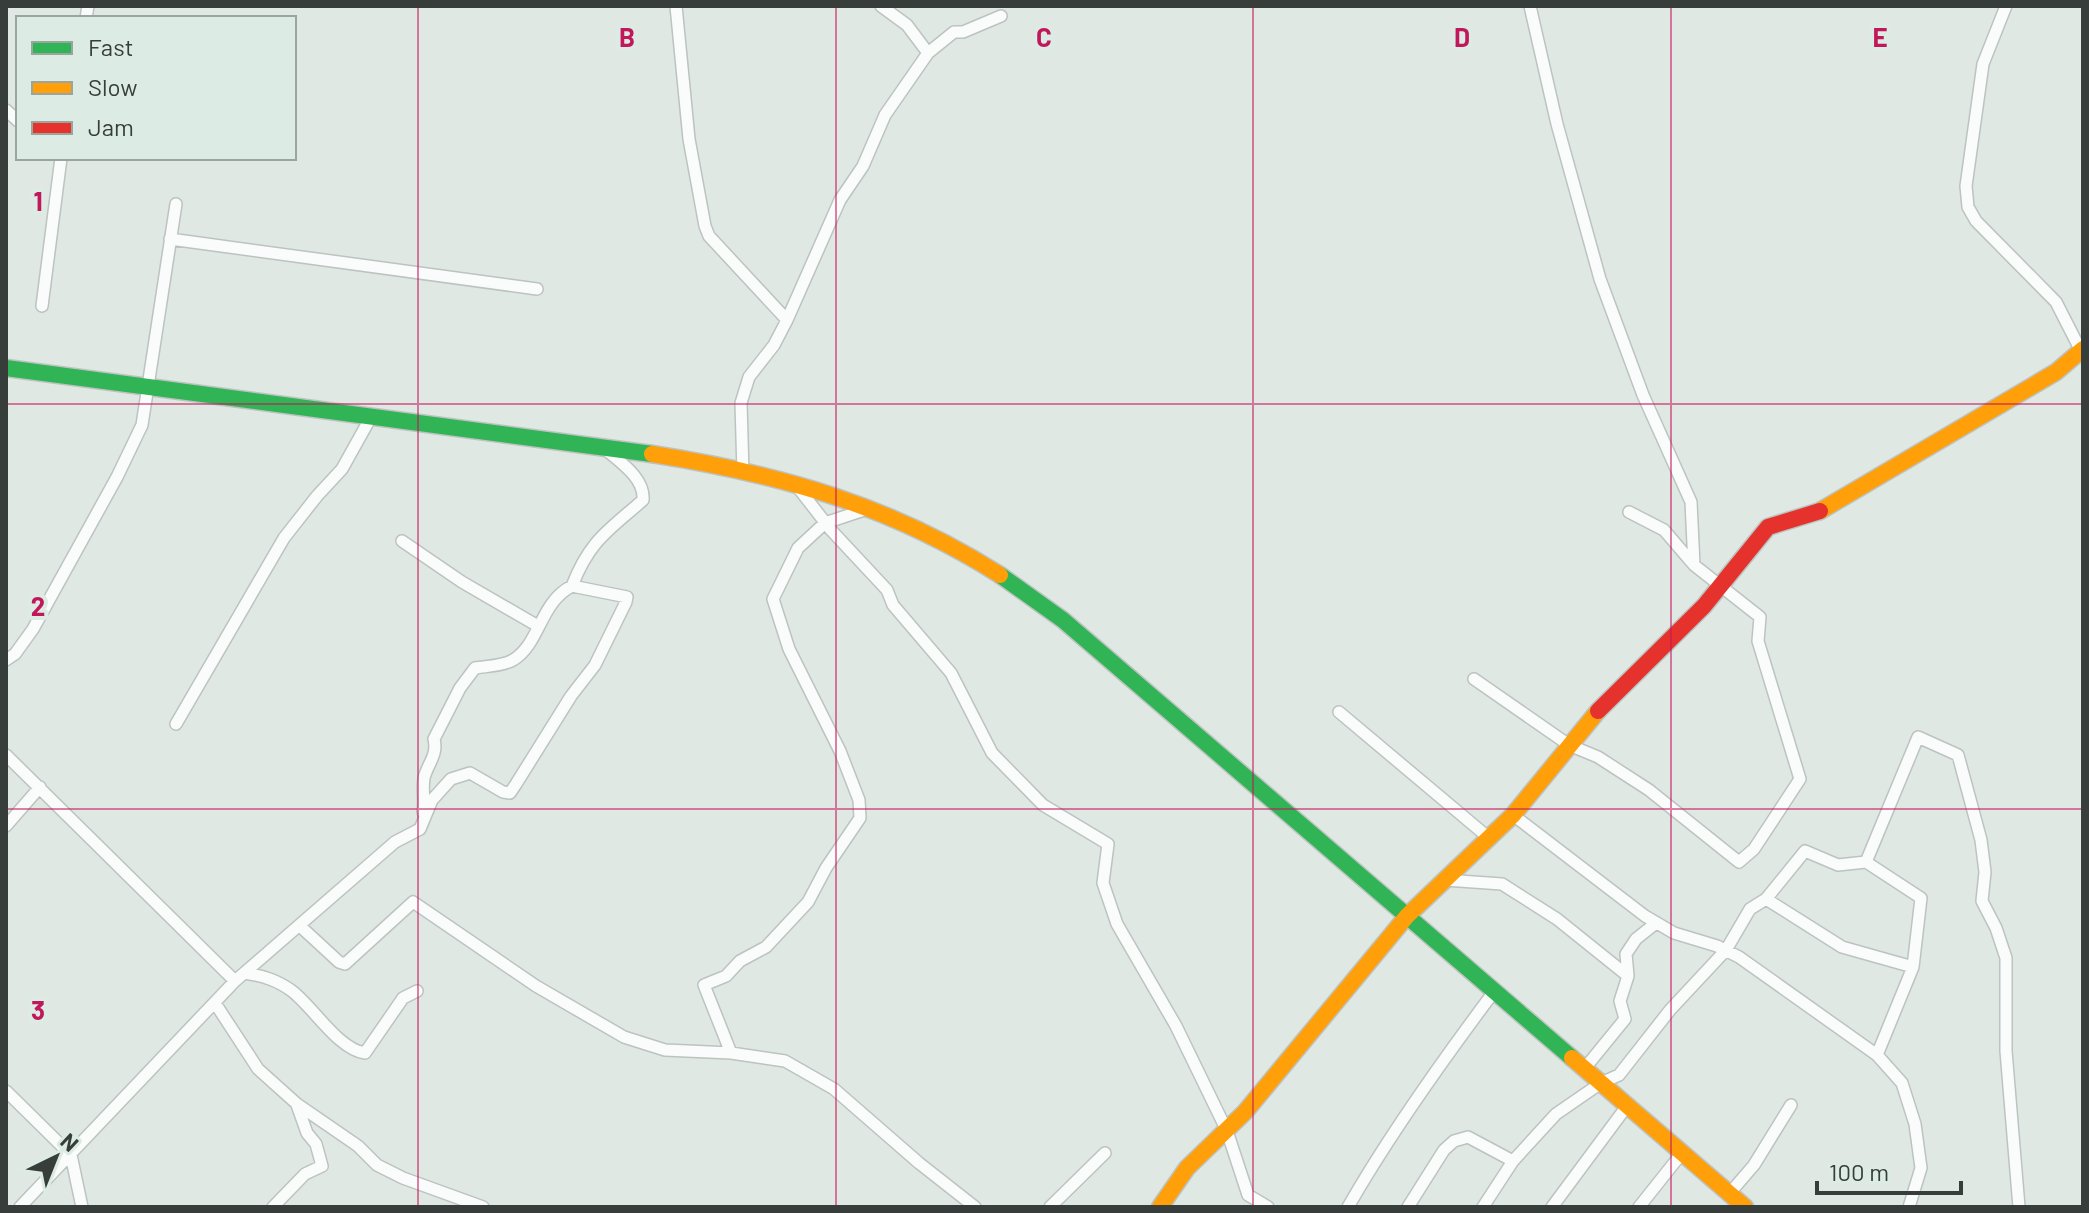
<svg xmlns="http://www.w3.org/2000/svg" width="2089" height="1213" font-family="Barlow,sans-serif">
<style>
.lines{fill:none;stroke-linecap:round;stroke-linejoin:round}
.street-casing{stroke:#bcc3c0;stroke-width:14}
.fast-casing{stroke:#bcc3c0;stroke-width:19}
.slow-casing{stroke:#bcc3c0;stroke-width:19}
.jam-casing{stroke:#bcc3c0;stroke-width:19}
.street{stroke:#fafcfb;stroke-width:11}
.fast{stroke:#30b455;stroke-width:16}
.slow{stroke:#ff9f0a;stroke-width:16}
.jam{stroke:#e5322d;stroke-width:16}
.grid{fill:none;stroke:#c2185b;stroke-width:2;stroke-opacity:0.55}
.grid-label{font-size:26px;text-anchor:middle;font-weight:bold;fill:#c2185b;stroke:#dcebe4;stroke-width:8;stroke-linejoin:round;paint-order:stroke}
</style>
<rect width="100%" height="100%" fill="#e0e8e4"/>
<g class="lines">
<defs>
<path id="street" d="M 676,6 L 689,139 L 705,226 L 709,236 L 787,320
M 881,6 L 907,25 L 928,53
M 2006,6 L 1983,64 L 1966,186 L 1968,207 L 1976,221 L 2056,302 L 2081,351
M 86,18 L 88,6
M 6,110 L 18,121
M 170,239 L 537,289
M 42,306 L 61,158
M 743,473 L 741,403 L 749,377 L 774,345 L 787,320 L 840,200 L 863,166 L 885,115 L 928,53 L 954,32 L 963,32 L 1001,16
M 796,485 L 831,530 L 887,590 L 893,605 L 951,673 L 992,753 L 1043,805 L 1108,844 L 1103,883 L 1117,924 L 1176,1026 L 1227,1131 L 1248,1195 L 1268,1207
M 1629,512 L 1664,530 L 1694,565
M 402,541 L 462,582 L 538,626
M 6,660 L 15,654 L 33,629 L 117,477 L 142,425 L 176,204
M 1474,679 L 1569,745 L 1598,757 L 1649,790 L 1739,862 L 1754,849 L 1800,779 L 1758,641 L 1760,617 L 1694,565 L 1691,502 L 1643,395 L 1600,279 L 1557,124 L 1530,6
M 1339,712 L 1489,838
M 176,724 L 284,538 L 317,496 L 342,469 L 371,417
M 6,755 L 235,981 L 20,1207
M 423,812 C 425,801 422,789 424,778 C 428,763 438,755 434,739 L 460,688 L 475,668 C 487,666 503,666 513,660 C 540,644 540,602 572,586
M 1513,815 L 1645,916 L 1674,933 L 1717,946 L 1739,957 L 1877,1055
M 6,826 L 40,787
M 1866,862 L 1918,737 L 1958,755 L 1981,840 L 1985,872 L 1982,901 L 1996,928 L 2006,958 L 2006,1051 L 2019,1207
M 1445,880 L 1502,884 L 1557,919 L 1628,976
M 1766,899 L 1805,851 L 1838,865 L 1866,862 L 1921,898 L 1913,967 L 1877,1055 L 1902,1083 L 1915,1124 L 1921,1168 L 1909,1207
M 301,927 L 339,962 L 345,964 L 413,902 L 536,986 L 624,1037 L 665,1050 L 731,1053 L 785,1061 L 834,1089 L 919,1163 L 975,1207
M 245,973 C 263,976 277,980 292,991 C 313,1007 339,1050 365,1053 L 403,998 L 417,991
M 235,981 L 395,842 L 420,829 L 432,800 L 451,779 L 470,773 L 503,792 L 510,793 L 516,784 L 571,696 L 595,665 L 626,602 L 627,597 L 572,586 C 590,540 608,531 643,500 C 645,478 620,462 605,449
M 215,1003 L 258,1069 L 297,1104 L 358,1146 L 377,1165 L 403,1178 L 483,1207
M 731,1053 L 704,985 L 726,976 L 740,961 L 766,947 L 808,902 L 826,868 L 860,818 L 859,800 L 840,751 L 789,649 L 773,599 L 798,548 L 825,523 L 870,508
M 1585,1068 L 1625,1019 L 1620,1001 L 1628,976 L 1626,954 L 1636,939 L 1656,923
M 6,1091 L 71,1155 L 82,1207
M 1729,1194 L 1754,1165 L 1791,1105
M 273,1207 L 305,1174 L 322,1166 L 316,1144 L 307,1133 L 297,1105
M 1050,1207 L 1105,1153
M 1348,1207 C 1391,1132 1442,1061 1493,993
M 1408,1207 L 1444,1150 L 1454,1141 L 1468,1137 L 1513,1161
M 1483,1207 L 1513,1161 L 1556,1114 L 1601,1083 L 1619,1075 L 1670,1010 L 1726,950 L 1750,909 L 1766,899 L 1842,947 L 1913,967
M 1552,1207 L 1627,1106
M 1639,1207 L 1682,1153"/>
<path id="fast" d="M 6,368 L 652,454
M 1000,575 L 1063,620 L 1572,1058"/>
<path id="slow" d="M 652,454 C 779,474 890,505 1000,575
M 1820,511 L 2056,372 L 2083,349
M 1572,1058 L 1745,1207
M 1160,1207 L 1187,1168 L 1245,1112 L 1407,916 L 1513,815 L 1598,711"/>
<path id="jam" d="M 1598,711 L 1704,606 L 1768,527 L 1820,511"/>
</defs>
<use href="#street" class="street-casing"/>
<use href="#fast" class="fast-casing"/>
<use href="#slow" class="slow-casing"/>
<use href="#jam" class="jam-casing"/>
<use href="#street" class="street"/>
<use href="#fast" class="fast"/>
<use href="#slow" class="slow"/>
<use href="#jam" class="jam"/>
</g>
<path class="grid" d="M 418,6 L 418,1207M 836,6 L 836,1207M 1253,6 L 1253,1207M 1671,6 L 1671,1207M 6,404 L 2083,404M 6,809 L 2083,809"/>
<g class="grid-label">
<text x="627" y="47">B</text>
<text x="1044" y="47">C</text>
<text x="1462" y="47">D</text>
<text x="1880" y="47">E</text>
<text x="38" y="211">1</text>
<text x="38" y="616">2</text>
<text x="38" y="1020">3</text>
</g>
<rect width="2089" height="1213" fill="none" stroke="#373d3a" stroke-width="16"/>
<rect x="16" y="16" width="280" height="144" fill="#dcebe4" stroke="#9aa5a0" stroke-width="2"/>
<rect x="32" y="42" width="40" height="12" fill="#30b455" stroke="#9aa5a0" stroke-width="2"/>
<text x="88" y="56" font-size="24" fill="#373d3a">Fast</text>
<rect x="32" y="82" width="40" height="12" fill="#ff9f0a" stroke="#9aa5a0" stroke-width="2"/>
<text x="88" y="96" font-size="24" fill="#373d3a">Slow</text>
<rect x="32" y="122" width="40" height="12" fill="#e5322d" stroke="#9aa5a0" stroke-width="2"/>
<text x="88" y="136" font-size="24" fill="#373d3a">Jam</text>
<g transform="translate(56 1157) rotate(43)" stroke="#dcebe4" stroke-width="6" paint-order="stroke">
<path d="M0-6L14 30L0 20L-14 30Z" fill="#373d3a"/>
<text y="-12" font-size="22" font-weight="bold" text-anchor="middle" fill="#373d3a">N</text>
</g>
<path d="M1817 1181v12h144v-12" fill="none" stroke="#373d3a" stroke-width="4"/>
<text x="1829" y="1181" font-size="24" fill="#373d3a" stroke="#dcebe4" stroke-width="6" paint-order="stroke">100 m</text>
</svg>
